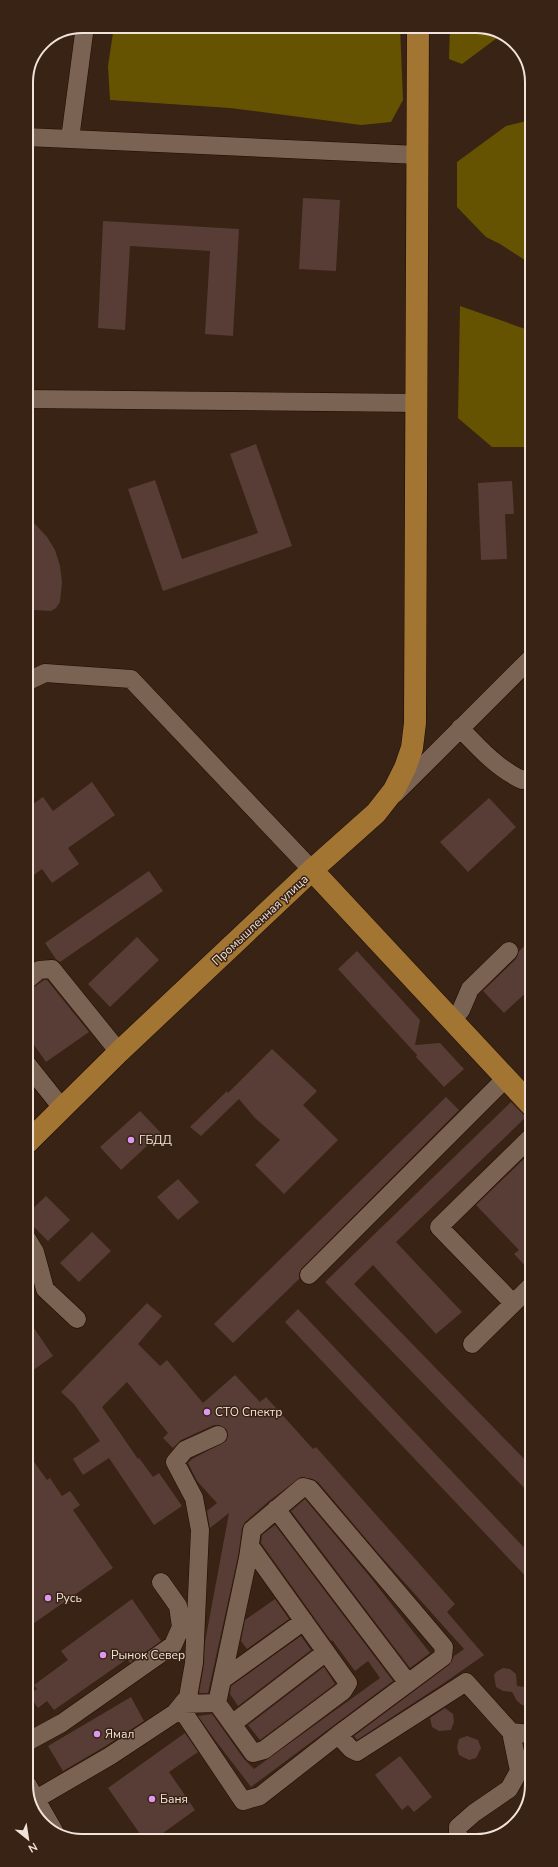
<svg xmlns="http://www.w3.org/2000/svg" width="558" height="1867" font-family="'Nunito Sans',sans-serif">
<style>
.forest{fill:#665301}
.building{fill:#583d36}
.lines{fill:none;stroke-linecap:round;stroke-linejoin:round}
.minor-casing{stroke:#1e0c01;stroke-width:19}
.major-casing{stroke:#1e0c01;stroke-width:23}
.minor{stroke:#7b6353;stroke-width:18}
.major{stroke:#a27533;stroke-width:22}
.poi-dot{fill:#de98f2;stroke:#382315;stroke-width:1.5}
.labels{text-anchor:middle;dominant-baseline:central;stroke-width:3;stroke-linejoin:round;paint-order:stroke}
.street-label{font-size:12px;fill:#f2e3da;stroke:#382315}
.poi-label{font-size:12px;fill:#f2e3da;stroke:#382315;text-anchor:start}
.rim{fill:none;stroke:#f2e3da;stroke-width:2}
</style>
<rect width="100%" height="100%" fill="#382315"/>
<path class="forest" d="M 114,26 L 400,26 L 403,100 L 391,122 L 361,125 L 230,108 L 110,100 L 108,66 Z
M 450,26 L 483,26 L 501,35 L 462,64 L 449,59 Z
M 531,120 L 531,264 L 500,244 L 486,237 L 457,207 L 457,162 L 506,126 Z
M 460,306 L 531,331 L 531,447 L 492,447 L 458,418 Z"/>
<path class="building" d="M 303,198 L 340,200 L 336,271 L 299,269 Z
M 103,221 L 239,229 L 233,336 L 205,334 L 210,251 L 130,246 L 125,330 L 98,328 Z
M 256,444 L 292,546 L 163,591 L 128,489 L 155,480 L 182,559 L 258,533 L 230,454 Z
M 512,481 L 514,514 L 505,514 L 507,559 L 481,560 L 478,483 Z
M 26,517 L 36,525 L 47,537 L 55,550 L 60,566 L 62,582 L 60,602 L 56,608 L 51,611 L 33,610 L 26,605 Z
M 92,782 L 115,815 L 68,848 L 79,864 L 52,883 L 42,869 L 27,880 L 26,809 L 43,797 L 53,811 Z
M 489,798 L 516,827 L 468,872 L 440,842 Z
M 149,871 L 163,891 L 60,962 L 56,959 L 45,943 Z
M 137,937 L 159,960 L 110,1007 L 88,984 Z
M 531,940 L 531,988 L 504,1013 L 483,991 L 516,959 L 519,951 Z
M 357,951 L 420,1020 L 415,1045 L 440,1043 L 464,1069 L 444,1087 L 416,1057 L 417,1055 L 338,969 Z
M 44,980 L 47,980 L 89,1032 L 46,1062 L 27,1035 L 27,992 Z
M 272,1049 L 317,1091 L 303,1105 L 338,1140 L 284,1194 L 255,1165 L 280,1140 L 255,1118 L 239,1099 L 201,1136 L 190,1127 L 227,1091 L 228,1093 Z
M 446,1097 L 459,1110 L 302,1268 L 299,1273 L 299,1279 L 233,1343 L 214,1324 Z
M 511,1102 L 526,1117 L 396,1242 L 462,1312 L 436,1334 L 373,1265 L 354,1284 L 532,1467 L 532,1496 L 325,1282 Z
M 140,1111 L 161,1133 L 121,1170 L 100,1147 Z
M 532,1151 L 532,1273 L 514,1254 L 519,1250 L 476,1205 Z
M 178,1179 L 199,1202 L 178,1220 L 157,1197 Z
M 46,1196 L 70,1220 L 48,1241 L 27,1220 L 27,1214 Z
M 92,1232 L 111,1251 L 79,1282 L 60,1263 Z
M 147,1303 L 162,1316 L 138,1344 L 160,1366 L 167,1360 L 203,1403 L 235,1375 L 260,1402 L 266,1397 L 313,1449 L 316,1447 L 455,1604 L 447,1612 L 484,1655 L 444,1683 L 357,1740 L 354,1736 L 449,1665 L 454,1656 L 464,1649 L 378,1553 L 318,1482 L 313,1479 L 301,1477 L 269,1501 L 245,1522 L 242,1528 L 238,1556 L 208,1693 L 199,1693 L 204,1665 L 205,1642 L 229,1513 L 210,1528 L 207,1511 L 217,1503 L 197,1481 L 188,1463 L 192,1459 L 226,1441 L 228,1436 L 227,1430 L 219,1425 L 214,1425 L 181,1440 L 173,1448 L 163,1438 L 168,1433 L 127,1382 L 102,1407 L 138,1459 L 139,1458 L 153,1477 L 159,1473 L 182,1506 L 154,1525 L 109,1458 L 83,1475 L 73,1459 L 100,1441 L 74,1404 L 61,1392 Z
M 298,1309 L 532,1556 L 532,1583 L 285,1322 Z
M 27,1318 L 53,1356 L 32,1371 L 27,1363 Z
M 27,1452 L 47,1480 L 50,1478 L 62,1496 L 70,1491 L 80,1505 L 73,1510 L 113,1568 L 27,1628 Z
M 305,1499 L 371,1578 L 430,1653 L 410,1668 L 291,1511 Z
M 275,1525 L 393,1681 L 251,1787 L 215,1740 L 198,1716 L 212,1714 L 244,1759 L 254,1769 L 380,1678 L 368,1661 L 355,1671 L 332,1640 L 331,1641 L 261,1543 L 262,1535 Z
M 132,1599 L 161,1641 L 130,1663 L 127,1659 L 54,1710 L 47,1701 L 38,1708 L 29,1695 L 37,1689 L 34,1685 L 68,1660 L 61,1651 Z
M 275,1599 L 289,1619 L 247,1649 L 241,1641 L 245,1620 Z
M 301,1636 L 311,1650 L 238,1706 L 230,1694 L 231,1686 Z
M 324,1667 L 335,1684 L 260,1740 L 248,1725 Z
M 503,1668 L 510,1669 L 516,1674 L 517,1686 L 532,1688 L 532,1703 L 527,1705 L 522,1705 L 517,1701 L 512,1692 L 503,1691 L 496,1687 L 494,1675 L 496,1672 Z
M 131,1697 L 144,1721 L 104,1747 L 63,1771 L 48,1746 Z
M 445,1708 L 453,1714 L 454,1722 L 451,1730 L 439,1731 L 432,1727 L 430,1718 Z
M 185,1733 L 198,1752 L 169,1772 L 195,1810 L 152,1841 L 145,1841 L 108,1788 Z
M 467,1736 L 478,1740 L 481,1748 L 476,1758 L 469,1760 L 459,1755 L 457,1747 L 459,1739 Z
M 400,1756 L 432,1797 L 414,1812 L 408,1805 L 402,1810 L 375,1775 Z"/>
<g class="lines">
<defs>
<path id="minor" d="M 26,137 L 418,155
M 70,139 L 85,26
M 26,399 L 417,403
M 26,682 L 45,673 L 131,679 L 312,870
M 460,728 C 479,748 497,768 522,780 L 531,778
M 395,794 L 531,658
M 27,980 L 39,970 L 52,969 L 119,1052
M 452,1020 L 461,1010 L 470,989 L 509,951
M 27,1064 L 62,1108
M 27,1239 L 35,1252 L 45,1289 L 77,1319
M 309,1275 L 506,1078
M 513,1303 L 439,1227 L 532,1136
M 472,1344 L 532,1285
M 276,1509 L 408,1683
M 222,1680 L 304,1621
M 217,1703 L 253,1753 L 264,1750 L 343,1691 L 348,1683 L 250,1546
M 180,1707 L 243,1801 L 260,1796 L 338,1735 L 443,1657 L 444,1647 L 310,1489 L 303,1487 L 252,1530 L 248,1558 L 217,1703 L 183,1704
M 232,1724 L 326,1652
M 338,1735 L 351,1749 L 357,1752 L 466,1682 L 511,1732 L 530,1734 L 532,1736
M 27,1742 L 62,1723 L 173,1645 L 181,1627 L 178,1606 L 161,1582
M 27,1784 L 54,1831
M 31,1802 L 110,1756 L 175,1713 L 188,1697 L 194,1663 L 200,1530 L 194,1498 L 175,1462 L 185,1450 L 218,1435
M 458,1840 L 458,1827 L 474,1813 L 509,1789 L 519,1771 L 511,1732"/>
<path id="major" d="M 312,870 L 532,1106
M 27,1143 L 119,1052 L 312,870 L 376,813 L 394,790 L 405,768 L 412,748 L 415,723 L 418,26"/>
</defs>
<use href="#minor" class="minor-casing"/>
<use href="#major" class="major-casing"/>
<use href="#minor" class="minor"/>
<use href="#major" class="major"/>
</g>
<g class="poi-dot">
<circle cx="131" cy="1140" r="4"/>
<circle cx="207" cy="1412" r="4"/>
<circle cx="48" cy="1598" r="4"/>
<circle cx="103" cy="1655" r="4"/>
<circle cx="97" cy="1734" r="4"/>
<circle cx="152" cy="1799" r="4"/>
</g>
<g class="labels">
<g class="street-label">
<text transform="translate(260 920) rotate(-43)">Промышленная улица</text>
</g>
<g class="poi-label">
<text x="139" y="1140">ГБДД</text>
<text x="215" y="1412">СТО Спектр</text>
<text x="56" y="1598">Русь</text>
<text x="111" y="1655">Рынок Север</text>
<text x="105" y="1734">Ямал</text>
<text x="160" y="1799">Баня</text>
</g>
</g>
<path d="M0 0H558V1867H0ZM82 33H476A49 49 0 0 1 525 82V1785A49 49 0 0 1 476 1834H82A49 49 0 0 1 33 1785V82A49 49 0 0 1 82 33Z" fill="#382315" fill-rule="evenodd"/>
<path class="rim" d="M82 33H476A49 49 0 0 1 525 82V1785A49 49 0 0 1 476 1834H82A49 49 0 0 1 33 1785V82A49 49 0 0 1 82 33Z"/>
<g transform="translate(28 1839) rotate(150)" stroke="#382315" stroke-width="3" paint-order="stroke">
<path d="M0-3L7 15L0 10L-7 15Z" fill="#f2e3da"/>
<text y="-6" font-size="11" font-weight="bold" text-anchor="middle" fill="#f2e3da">N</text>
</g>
</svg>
